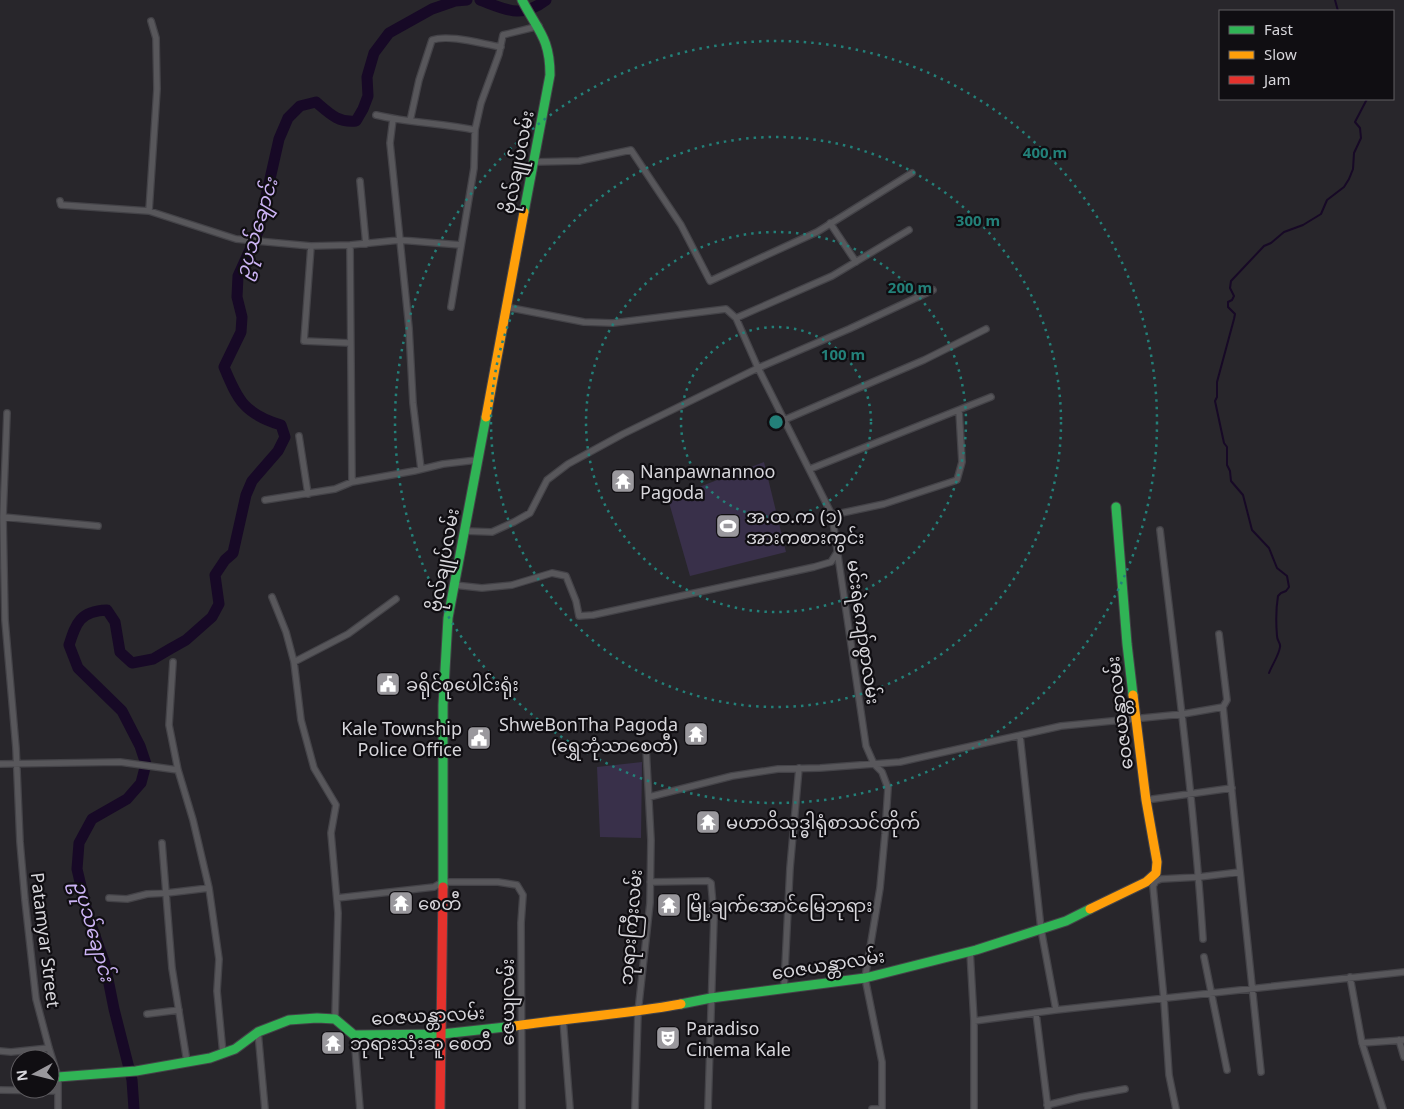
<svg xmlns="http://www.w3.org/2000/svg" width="1404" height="1109" font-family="'Noto Sans','Noto Sans Myanmar',sans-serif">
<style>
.green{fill:#39304a}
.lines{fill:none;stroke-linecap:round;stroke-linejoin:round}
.stream{stroke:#170926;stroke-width:2}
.river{stroke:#170926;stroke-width:11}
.street-casing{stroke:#444348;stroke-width:8}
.fast-casing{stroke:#444348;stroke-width:11}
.slow-casing{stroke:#444348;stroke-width:11}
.jam-casing{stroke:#444348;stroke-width:11}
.street{stroke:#58575b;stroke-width:5.5}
.fast{stroke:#30b455;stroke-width:9}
.slow{stroke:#ff9f0a;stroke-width:9}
.jam{stroke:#e5322d;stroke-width:9}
.ring{fill:none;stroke:#238079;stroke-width:2.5;stroke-dasharray:2.5 5}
.labels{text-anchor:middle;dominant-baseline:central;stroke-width:4.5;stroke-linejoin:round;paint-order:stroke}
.street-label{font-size:18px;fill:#d7d6db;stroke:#100e12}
.poi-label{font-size:18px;fill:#d7d6db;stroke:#100e12;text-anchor:start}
.water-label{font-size:19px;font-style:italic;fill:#cdb4f6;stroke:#100e12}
.centre{fill:#238079;stroke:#100e12;stroke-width:2.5}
.ring-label{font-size:15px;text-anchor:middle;font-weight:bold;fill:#238079;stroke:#100e12;stroke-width:4.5;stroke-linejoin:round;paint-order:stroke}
</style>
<rect width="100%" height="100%" fill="#28262b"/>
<path class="green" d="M 764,462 L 786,552 L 690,576 L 668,499 Z
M 642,762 L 641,838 L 600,837 L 597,767 Z"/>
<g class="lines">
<path class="stream" d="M 1335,0 L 1338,11
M 1269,673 C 1272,665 1279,655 1280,647 C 1281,643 1277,641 1277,636 C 1276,624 1276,608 1278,596 L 1281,593 L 1286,591 L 1289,587 L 1287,576 L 1277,568 L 1269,548 L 1252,530 L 1243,495 L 1231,481 L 1230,471 L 1227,465 L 1227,447 L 1224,443 L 1215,401 L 1217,397 L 1217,382 L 1234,319 L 1235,314 L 1228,307 L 1228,302 L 1232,300 L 1234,296 L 1230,288 L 1231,281 L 1264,246 L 1271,243 L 1284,232 L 1303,225 L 1321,214 L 1327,200 L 1344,187 L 1349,179 L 1353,169 L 1354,153 L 1361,138 L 1360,128 L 1355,122 L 1367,99"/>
<path class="river" d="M 480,0 C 507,10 521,19 546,0
M 134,1109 L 132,1080 L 114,1009 L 105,964 L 88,916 L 77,869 L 79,843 L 92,819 L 127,799 L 141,783 L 146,764 L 140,746 L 122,711 L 78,668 L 69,645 C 76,623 80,611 107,610 L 115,622 L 120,652 L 132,663 L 153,659 L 170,649 L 186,640 L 212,617 L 219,604 L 215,575 L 225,560 L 233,553 L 246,495 L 252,481 L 278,451 L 285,437 L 281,425 C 245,414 238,401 224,367 L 241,332 L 242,317 L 237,297 L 238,276 L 258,232 L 279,139 L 288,118 L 300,106 L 316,102 C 329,113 338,123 356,121 L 363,109 L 368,96 L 367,77 L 374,53 L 389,33 L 432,9 L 455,1 L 467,0"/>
<defs>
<path id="street" d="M 151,21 L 156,38 L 157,89 L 149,211 L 236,239 L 311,246 L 350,245 L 400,240 L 461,245
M 376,115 C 409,123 442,123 475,130
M 393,119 L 390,143 L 409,328 L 413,403 L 421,469
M 410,121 L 419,80 L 432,40 C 449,34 482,44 501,47
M 534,162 L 579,161 L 631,150 L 681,225 L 710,281 L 817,232 L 912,173
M 360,181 L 366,244
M 60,201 L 61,205 L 149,211
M 830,223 L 856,262
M 350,245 L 352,482
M 311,246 L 304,341 L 350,343
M 451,307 L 474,168 L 475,130 L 481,103 L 499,54 L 503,35 L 539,26
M 506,307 L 584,322 L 613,323 L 726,309 L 736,318 L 758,368 L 832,515 L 866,746 L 874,764 L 882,772 L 888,788 L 885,834 L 880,888 L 865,978 L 882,1062 L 882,1109 L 872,1109
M 736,318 L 832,276 L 909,230
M 7,413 L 3,517 L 5,620 L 16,748 L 20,842 L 25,900 L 36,999 L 49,1048 L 58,1077 L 58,1109
M 784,420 L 924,360 L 986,329
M 299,436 L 308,494
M 810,469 L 991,397
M 265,500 L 335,489 L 352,482 L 414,471 L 443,464 L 477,460
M 832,515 L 884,504 L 957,480 L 962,462 L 959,410
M 3,517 L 98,526
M 1160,530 C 1176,666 1194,802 1203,939
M 464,531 L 492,532 L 514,522 L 530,513 L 547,480 L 568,464 L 623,434 L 758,368 L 849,329 L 933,290
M 454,585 L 482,588 L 512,585 L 552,573 L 566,576 L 576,601 L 579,616 L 593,615 L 814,567 L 831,562 L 838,551
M 272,597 L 286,632 L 294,662 L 301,720 L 314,768 L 336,805 L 331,833 L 338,913 L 335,1019
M 173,662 L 169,725 L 178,770 L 193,820 L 209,888 L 219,959 L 217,991 L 223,1054
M 294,662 L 348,634 L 396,599
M 1223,707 L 1261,1072
M 0,764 L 120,762 L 178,770
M 649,797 L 732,776 L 778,769 L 820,768 L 900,762 L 1061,726 L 1183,714 L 1223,707 L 1227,700 L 1219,634
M 1146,800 L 1232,788
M 162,843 L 172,968 L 187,1062
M 650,882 L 708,881 L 711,883 L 714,917 L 708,1109
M 109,898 L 127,899 L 147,894 L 167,893 L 209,888
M 337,898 L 434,887 L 443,882 L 498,882 L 517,885 L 523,895 L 521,923 L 522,1109
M 970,951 L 974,1021 L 974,1109
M 1204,957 L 1227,1070
M 1350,977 L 1362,1043 L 1383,1109
M 784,988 L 790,868 L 799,768
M 1056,1010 L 1404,972
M 1036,1013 L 1048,1109
M 147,1014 L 179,1010
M 563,1019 L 570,1109
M 974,1021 L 1056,1010 L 1041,929 L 1020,736
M 258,1032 L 265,1109
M 354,1035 L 360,1109
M 1399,1040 L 1404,1057
M 1362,1043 L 1404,1040
M 0,1051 L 11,1052 L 49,1048
M 0,1090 L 58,1091
M 1047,1105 L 1080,1097 L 1125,1089
M 635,1109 L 638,1012 L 650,903 L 651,840 L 646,748
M 1176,1109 L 1169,1075 L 1164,1000 L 1153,886 L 1156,881 L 1161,879 L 1199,877 L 1240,872"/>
<path id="fast" d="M 522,0 C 538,31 550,38 550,75 L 524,212
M 1116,507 L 1127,644 L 1133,695
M 443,887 L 443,705 L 448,618 L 486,417
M 681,1004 L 711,998 L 865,978 L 976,950 L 1066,921 L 1090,909
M 58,1077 L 136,1071 L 210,1058 L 235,1049 L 258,1032 L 289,1020 L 317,1018 L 335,1019 L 354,1035 L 442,1034 L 515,1026"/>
<path id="slow" d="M 486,417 L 524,212
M 1090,909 L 1146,882 L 1156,873 L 1157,862 L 1146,800 L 1133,695
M 515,1026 C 571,1018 626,1014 681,1004"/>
<path id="jam" d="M 440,1109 L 443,887"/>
</defs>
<use href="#street" class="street-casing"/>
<use href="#fast" class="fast-casing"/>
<use href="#slow" class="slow-casing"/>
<use href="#jam" class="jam-casing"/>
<use href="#street" class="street"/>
<use href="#fast" class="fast"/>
<use href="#slow" class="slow"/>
<use href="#jam" class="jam"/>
</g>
<g class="ring">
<circle cx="776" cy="422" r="95"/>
<circle cx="776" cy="422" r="190"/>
<circle cx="776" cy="422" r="285"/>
<circle cx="776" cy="422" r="381"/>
</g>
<defs>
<symbol id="temple-square" viewBox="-11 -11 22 22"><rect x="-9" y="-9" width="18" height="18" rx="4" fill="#9a989d" stroke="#100e12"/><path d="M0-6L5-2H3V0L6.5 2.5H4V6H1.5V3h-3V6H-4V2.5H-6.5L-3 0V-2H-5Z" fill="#fff"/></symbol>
<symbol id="stadium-square" viewBox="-11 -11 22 22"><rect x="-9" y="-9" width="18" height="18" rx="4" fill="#9a989d" stroke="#100e12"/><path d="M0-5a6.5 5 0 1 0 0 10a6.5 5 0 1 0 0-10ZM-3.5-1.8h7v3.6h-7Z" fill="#fff"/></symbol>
<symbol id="civic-square" viewBox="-11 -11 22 22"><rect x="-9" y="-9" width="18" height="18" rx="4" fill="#9a989d" stroke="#100e12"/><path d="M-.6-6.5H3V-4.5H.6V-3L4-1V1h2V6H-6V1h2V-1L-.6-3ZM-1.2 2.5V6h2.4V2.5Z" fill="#fff"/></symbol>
<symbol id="theatre-square" viewBox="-11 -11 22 22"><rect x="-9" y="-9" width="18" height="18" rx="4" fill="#9a989d" stroke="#100e12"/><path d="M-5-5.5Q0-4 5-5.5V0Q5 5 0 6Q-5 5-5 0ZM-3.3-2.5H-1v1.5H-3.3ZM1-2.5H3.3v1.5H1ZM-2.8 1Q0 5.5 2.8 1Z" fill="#fff"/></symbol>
</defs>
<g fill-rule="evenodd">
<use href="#temple-square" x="609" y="467" width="28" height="28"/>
<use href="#stadium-square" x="714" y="512" width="28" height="28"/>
<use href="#civic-square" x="374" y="670" width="28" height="28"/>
<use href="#temple-square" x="682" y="720" width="28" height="28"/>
<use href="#civic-square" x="465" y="724" width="28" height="28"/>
<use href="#temple-square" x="694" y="808" width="28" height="28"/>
<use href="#temple-square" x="387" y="889" width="28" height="28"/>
<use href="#temple-square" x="655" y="891" width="28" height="28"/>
<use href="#theatre-square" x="654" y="1024" width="28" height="28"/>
<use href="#temple-square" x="319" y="1029" width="28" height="28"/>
</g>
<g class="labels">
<g class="street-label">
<text transform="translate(517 162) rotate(-79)">ဗိုလ်ချုပ်လမ်း</text>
<text transform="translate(443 560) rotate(-80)">ဗိုလ်ချုပ်လမ်း</text>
<text transform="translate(864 632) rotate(82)">မင်းရဲကျော်စွာလမ်း</text>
<text transform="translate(1119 713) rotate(-97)">ဝေဇယန္တာလမ်း</text>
<text transform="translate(630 927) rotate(-85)">ဘုရားကြီးလမ်း</text>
<text transform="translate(46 940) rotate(83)">Patamyar Street</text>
<text transform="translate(828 964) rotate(-9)">ဝေဇယန္တာလမ်း</text>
<text transform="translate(507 1002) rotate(-90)">ဇေယျလမ်း</text>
<text transform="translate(428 1015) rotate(-3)">ဝေဇယန္တာလမ်း</text>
</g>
<g class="poi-label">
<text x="640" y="471">Nanpawnannoo<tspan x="640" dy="21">Pagoda</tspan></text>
<text x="746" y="516">အ.ထ.က (၁)<tspan x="746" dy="21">အားကစားကွင်း</tspan></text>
<text x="406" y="684">ခရိုင်စုပေါင်းရုံး</text>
<text x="678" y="724" text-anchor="end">ShweBonTha Pagoda<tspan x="678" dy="21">(ရွှေဘုံသာစေတီ)</tspan></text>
<text x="462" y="728" text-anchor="end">Kale Township<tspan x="462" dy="21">Police Office</tspan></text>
<text x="726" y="822">မဟာဝိသုဒ္ဓါရုံစာသင်တိုက်</text>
<text x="418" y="903">စေတီ</text>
<text x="686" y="905">မြို့ချက်အောင်မြေဘုရား</text>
<text x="686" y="1028">Paradiso<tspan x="686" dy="21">Cinema Kale</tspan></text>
<text x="350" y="1043">ဘုရားသုံးဆူ စေတီ</text>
</g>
<g class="water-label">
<text transform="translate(256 228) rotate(-73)">ဥပုသ်ချောင်း</text>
<text transform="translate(94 931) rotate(74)">ဥပုသ်ချောင်း</text>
</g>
</g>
<circle cx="776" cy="422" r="8" class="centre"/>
<g class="ring-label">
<text x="1045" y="158">400 m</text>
<text x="978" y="226">300 m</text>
<text x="910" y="293">200 m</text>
<text x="843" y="360">100 m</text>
</g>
<rect x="1219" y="10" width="175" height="90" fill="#100e12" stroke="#605e62"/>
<rect x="1229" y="26" width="25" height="8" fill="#30b455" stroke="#605e62"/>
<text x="1264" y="35" font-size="15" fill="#d7d6db">Fast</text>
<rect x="1229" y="51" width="25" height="8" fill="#ff9f0a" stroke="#605e62"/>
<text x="1264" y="60" font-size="15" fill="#d7d6db">Slow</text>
<rect x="1229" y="76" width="25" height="8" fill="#e5322d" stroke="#605e62"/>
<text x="1264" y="85" font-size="15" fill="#d7d6db">Jam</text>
<g transform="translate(35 1074) rotate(263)"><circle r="24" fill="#100e12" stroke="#605e62"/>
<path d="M0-4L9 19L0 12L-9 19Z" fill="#9a989d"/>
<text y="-8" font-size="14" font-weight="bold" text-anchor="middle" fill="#d7d6db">N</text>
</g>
</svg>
